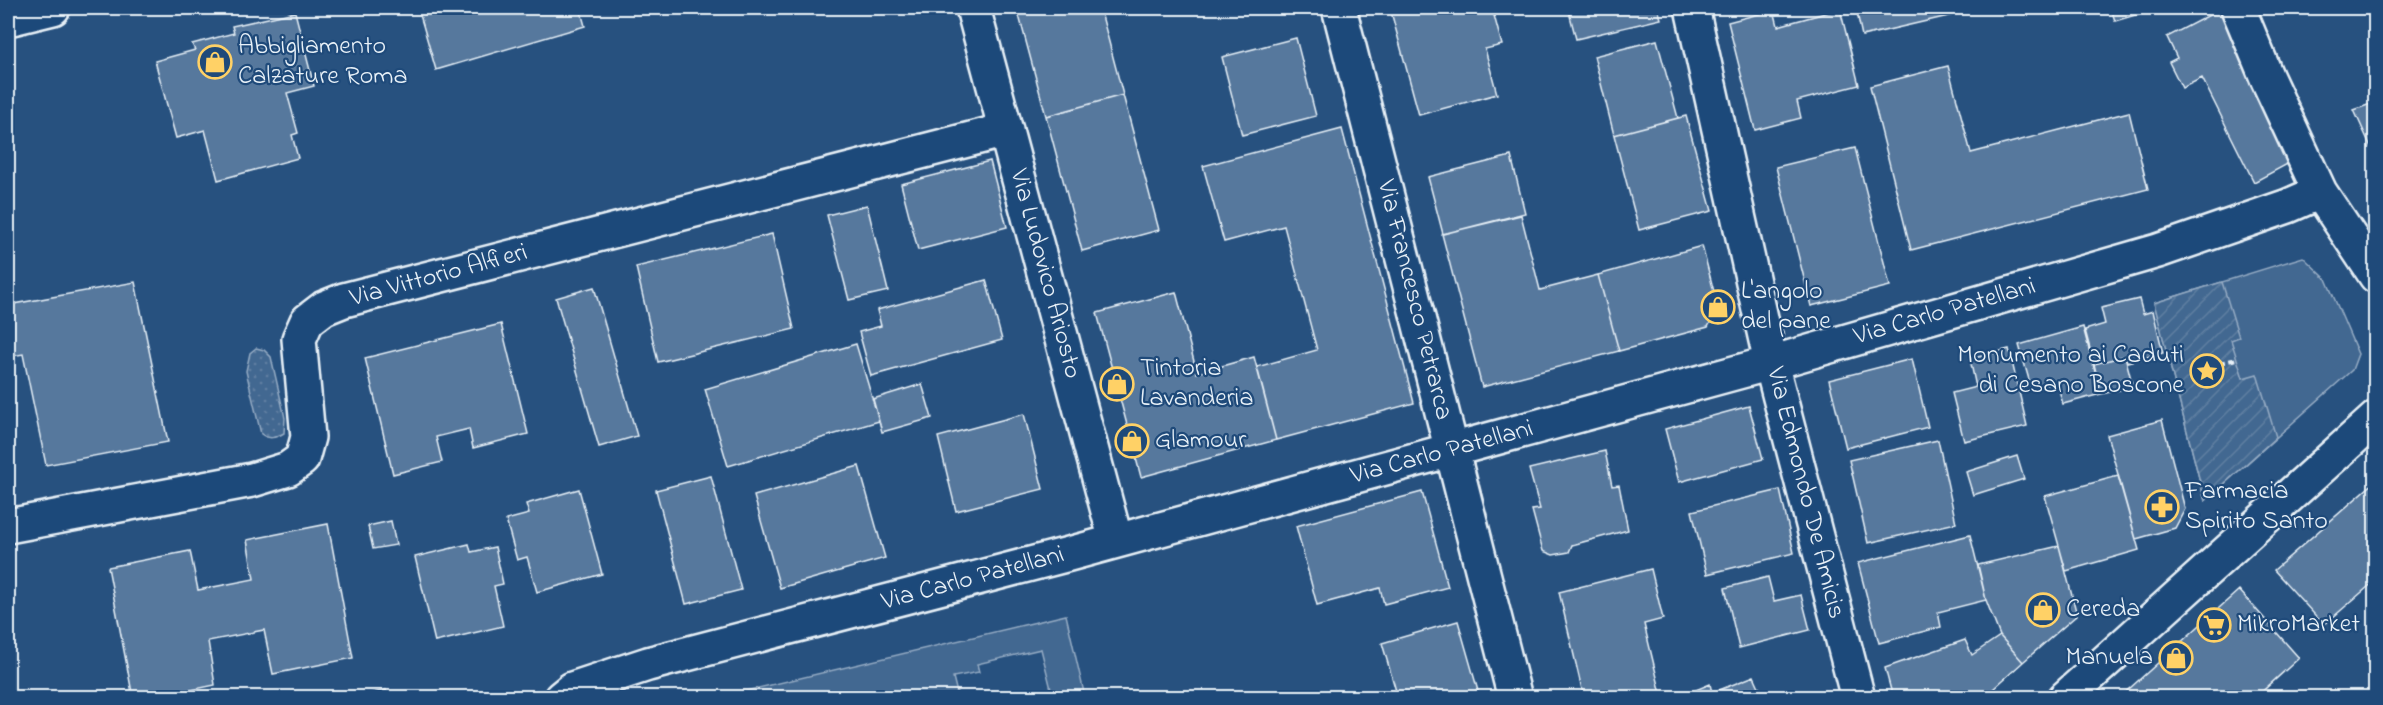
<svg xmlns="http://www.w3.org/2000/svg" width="2383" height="705" font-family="'Indie Flower',sans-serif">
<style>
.grass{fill:url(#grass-dots);stroke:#96acc4;stroke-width:1.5}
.park{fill:#436891;stroke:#96acc4;stroke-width:1.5}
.garden{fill:url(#garden-furrows);stroke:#96acc4;stroke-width:1.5}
.building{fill:#57789d;stroke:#e8f1f8;stroke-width:1.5}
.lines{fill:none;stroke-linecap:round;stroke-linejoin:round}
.minor-casing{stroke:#e8f1f8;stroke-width:38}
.path{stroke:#e8f1f8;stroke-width:4;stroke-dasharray:6 4.5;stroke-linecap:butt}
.minor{stroke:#1f4a7a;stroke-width:33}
.labels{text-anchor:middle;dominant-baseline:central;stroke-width:4.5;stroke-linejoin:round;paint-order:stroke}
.poi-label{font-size:26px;fill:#e8f1f8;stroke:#1f4a7a;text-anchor:start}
.street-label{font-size:26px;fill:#e8f1f8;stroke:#1f4a7a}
</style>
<defs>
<pattern id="grass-dots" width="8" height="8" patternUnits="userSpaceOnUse" patternTransform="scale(1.5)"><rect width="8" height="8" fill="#436891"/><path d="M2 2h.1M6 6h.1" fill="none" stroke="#5e7ea1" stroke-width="1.8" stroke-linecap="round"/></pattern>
<pattern id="garden-furrows" width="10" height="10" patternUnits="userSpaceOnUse" patternTransform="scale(1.5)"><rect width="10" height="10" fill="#436891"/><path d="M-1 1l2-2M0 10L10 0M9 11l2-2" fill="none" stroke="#5e7ea1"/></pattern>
</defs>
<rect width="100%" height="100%" fill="#27517f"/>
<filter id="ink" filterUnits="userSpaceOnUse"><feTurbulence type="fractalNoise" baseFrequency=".0167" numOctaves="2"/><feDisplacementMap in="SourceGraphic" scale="12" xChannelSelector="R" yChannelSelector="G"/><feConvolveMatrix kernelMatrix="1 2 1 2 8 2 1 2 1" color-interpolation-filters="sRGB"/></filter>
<g filter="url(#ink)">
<path class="grass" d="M 256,348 L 264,350 L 271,357 L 285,418 L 284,433 C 275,438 269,440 261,434 L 246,371 L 250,353 Z"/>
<path class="park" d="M 2303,257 L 2326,279 L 2358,354 L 2352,370 L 2205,501 L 2154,303 Z
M 1066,615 L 1085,697 L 1053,697 L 1041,649 L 977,664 L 979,672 L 953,677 L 958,697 L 720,697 Z"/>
<path class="garden" d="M 2222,282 L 2239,337 L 2231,340 L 2243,378 L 2257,374 L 2276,437 L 2205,501 L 2154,303 Z"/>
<path class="building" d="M 418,8 L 580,8 L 585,26 L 436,70 Z
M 1017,8 L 1100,8 L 1123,95 L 1046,116 Z
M 1390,8 L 1492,8 L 1502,45 L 1485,49 L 1497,94 L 1419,115 Z
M 1568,8 L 1658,8 L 1661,19 L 1576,39 Z
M 1856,8 L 1983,8 L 1862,36 Z
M 2111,8 L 2151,8 L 2152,10 L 2115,21 Z
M 1840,9 L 1859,85 L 1797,101 L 1801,118 L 1755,130 L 1728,22 L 1774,10 L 1778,26 Z
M 2219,10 L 2295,160 L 2254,182 L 2202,78 L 2182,88 L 2169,62 L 2177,58 L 2167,37 Z
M 295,12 L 314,86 L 287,93 L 298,133 L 292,135 L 298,158 L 218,180 L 205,130 L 176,138 L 155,61 L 195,50 L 192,44 L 234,33 L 232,26 Z
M 1296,38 L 1316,116 L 1242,135 L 1222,57 Z
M 1657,40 L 1678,118 L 1614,135 L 1594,56 Z
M 1948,66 L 1971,153 L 2129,112 L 2148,189 L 1911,250 L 1870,86 Z
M 1123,95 L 1159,230 L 1082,251 L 1046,116 Z
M 2376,102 L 2376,158 L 2354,110 Z
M 1686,116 L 1712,211 L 1639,230 L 1614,135 Z
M 1342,129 L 1414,403 L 1276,440 L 1257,367 L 1317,350 L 1284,226 L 1224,242 L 1203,166 Z
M 1855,148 L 1890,286 L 1811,306 L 1776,167 Z
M 1511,156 L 1525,213 L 1443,234 L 1428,177 Z
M 990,161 L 1007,227 L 918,250 L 901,184 Z
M 867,205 L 888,291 L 849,300 L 827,215 Z
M 1521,215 L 1540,290 L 1598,275 L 1619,351 L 1482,387 L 1442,234 Z
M 772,234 L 794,329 L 658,362 L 636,267 Z
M 1702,246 L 1718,307 L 1708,327 L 1619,351 L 1598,275 Z
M 986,280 L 1002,340 L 871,376 L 859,332 L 881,326 L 877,310 Z
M 135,282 L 168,442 L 46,465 L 23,354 L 12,356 L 8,333 L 8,305 Z
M 594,287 L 637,436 L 599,447 L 556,298 Z
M 1176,292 L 1197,373 L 1254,357 L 1276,440 L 1141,477 L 1097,313 Z
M 2139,299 L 2143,314 L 2153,311 L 2163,353 L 2127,362 L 2125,356 L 2094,364 L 2085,330 L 2105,324 L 2101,308 Z
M 501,324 L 528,434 L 473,448 L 469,429 L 436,437 L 442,462 L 393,474 L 365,358 Z
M 2083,327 L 2101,394 L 2063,404 L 2057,383 L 2032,390 L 2019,345 Z
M 856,344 L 879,421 L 728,466 L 705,389 Z
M 2009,349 L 2027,426 L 1964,441 L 1952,393 L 1976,387 L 1970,359 Z
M 2125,356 L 2133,387 L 2101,394 L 2094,364 Z
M 1912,359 L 1928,427 L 1846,448 L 1829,380 Z
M 922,384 L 932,418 L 882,432 L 873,399 Z
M 1749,406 L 1763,459 L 1679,482 L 1665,429 Z
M 1024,414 L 1043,489 L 956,511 L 938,437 Z
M 2162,420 L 2185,509 L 2175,528 L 2136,539 L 2107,435 Z
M 1938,440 L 1956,523 L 1868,543 L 1849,460 Z
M 1605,451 L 1612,486 L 1619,485 L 1628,530 L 1572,545 L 1569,552 L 1553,555 L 1543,551 L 1532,510 L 1540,509 L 1529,469 Z
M 2017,456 L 2024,479 L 1973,495 L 1966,472 Z
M 859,466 L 885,558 L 780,588 L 754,496 Z
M 711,476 L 741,590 L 686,604 L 656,490 Z
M 2118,476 L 2139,550 L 2066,571 L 2045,496 Z
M 2376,481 L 2376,580 L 2324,625 L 2274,570 Z
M 579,489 L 602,574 L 537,592 L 527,557 L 517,560 L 506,520 L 529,514 L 526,504 Z
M 1780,490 L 1794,553 L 1707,574 L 1692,511 Z
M 1422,492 L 1448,587 L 1384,604 L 1380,588 L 1317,605 L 1296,526 Z
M 391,521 L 396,545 L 373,549 L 368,526 Z
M 328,524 L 353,658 L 273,674 L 264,630 L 208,641 L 215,685 L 153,698 L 133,698 L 108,567 L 190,551 L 198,590 L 254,579 L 247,540 Z
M 1970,535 L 1986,600 L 1938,612 L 1941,627 L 1879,643 L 1858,563 Z
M 469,544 L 471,552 L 495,547 L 503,584 L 494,586 L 503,626 L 435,642 L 415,557 Z
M 2059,546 L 2077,615 L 2023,662 L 2000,636 L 1986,600 L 1978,565 Z
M 1651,569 L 1663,619 L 1644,624 L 1662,698 L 1584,698 L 1559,592 Z
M 1768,577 L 1774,601 L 1801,595 L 1810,630 L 1739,648 L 1725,588 Z
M 2239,590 L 2299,658 L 2255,698 L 2119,698 Z
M 1458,621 L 1480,698 L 1398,698 L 1382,643 Z
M 2000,636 L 2023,662 L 1983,698 L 1893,698 L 1885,668 L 1965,640 L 1972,655 Z
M 1754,676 L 1764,698 L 1677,698 L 1710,684 L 1712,693 Z
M 386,690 L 388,698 L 353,698 Z"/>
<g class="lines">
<defs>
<path id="minor" d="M 973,8 L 1116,541
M 1339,8 L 1515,698
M 1692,8 L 1771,363 L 1858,698
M 2238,8 L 2267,78 L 2320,192 L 2376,276
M 8,19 L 53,8
M 8,526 L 252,480 L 288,469 L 302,459 L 308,437 L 299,339 L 307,321 L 324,308 L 344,300 L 1006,130
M 561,698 L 572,689 L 648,664 L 1069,554 L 1771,363 L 2158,251 L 2288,206 L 2320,192
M 2065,698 L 2376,418"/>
</defs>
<use href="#minor" class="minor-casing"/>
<path class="path" d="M 2219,363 L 2237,359"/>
<use href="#minor" class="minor"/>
</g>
</g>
<defs>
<symbol id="shop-ring" viewBox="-11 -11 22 22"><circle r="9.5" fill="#1f4a7a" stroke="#ffd166" stroke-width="1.5"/><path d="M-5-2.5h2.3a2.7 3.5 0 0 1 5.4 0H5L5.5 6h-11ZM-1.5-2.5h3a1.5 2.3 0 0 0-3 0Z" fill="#ffd166"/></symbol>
<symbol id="sight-ring" viewBox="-11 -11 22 22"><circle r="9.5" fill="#1f4a7a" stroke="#ffd166" stroke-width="1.5"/><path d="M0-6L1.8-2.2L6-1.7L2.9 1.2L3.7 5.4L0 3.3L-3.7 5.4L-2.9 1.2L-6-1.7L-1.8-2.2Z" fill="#ffd166"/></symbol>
<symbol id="pharmacy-ring" viewBox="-11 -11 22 22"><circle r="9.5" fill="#1f4a7a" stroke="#ffd166" stroke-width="1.5"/><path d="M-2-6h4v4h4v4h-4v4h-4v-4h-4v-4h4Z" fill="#ffd166"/></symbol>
<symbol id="supermarket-ring" viewBox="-11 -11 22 22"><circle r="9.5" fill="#1f4a7a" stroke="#ffd166" stroke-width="1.5"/><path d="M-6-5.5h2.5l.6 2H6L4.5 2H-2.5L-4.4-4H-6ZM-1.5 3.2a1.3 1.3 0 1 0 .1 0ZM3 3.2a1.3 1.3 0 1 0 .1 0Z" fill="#ffd166"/></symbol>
</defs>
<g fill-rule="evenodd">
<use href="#shop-ring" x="196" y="43" width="38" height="38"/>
<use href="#shop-ring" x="1699" y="288" width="38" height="38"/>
<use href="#sight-ring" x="2188" y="352" width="38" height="38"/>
<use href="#shop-ring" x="1098" y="365" width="38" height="38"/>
<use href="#shop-ring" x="1113" y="422" width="38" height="38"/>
<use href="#pharmacy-ring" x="2143" y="488" width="38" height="38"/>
<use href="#shop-ring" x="2024" y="591" width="38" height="38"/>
<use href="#supermarket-ring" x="2195" y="606" width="38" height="38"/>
<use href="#shop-ring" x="2157" y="639" width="38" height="38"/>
</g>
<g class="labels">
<g class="poi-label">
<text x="238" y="47">Abbigliamento<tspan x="238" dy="30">Calzature Roma</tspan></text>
<text x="1741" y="292">L'angolo<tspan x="1741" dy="30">del pane</tspan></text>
<text x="2184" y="356" text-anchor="end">Monumento ai Caduti<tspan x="2184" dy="30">di Cesano Boscone</tspan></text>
<text x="1140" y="369">Tintoria<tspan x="1140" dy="30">Lavanderia</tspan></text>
<text x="1155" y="441">Glamour</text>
<text x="2185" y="492">Farmacia<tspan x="2185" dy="30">Spirito Santo</tspan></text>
<text x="2066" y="610">Cereda</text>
<text x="2237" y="625">MikroMarket</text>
<text x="2153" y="658" text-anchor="end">Manuela</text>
</g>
<g class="street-label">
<text transform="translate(1045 274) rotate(75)">Via Ludovico Ariosto</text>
<text transform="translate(439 276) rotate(-15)">Via Vittorio Alfieri</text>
<text transform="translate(1414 300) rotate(76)">Via Francesco Petrarca</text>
<text transform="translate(1945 312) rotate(-16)">Via Carlo Patellani</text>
<text transform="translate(1442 453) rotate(-15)">Via Carlo Patellani</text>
<text transform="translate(1805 493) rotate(76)">Via Edmondo De Amicis</text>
<text transform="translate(973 579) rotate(-15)">Via Carlo Patellani</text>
</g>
</g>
<rect width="2383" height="705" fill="none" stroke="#1f4a7a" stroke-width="30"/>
<rect x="15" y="15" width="2353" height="675" fill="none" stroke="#e8f1f8" stroke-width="2" filter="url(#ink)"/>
</svg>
